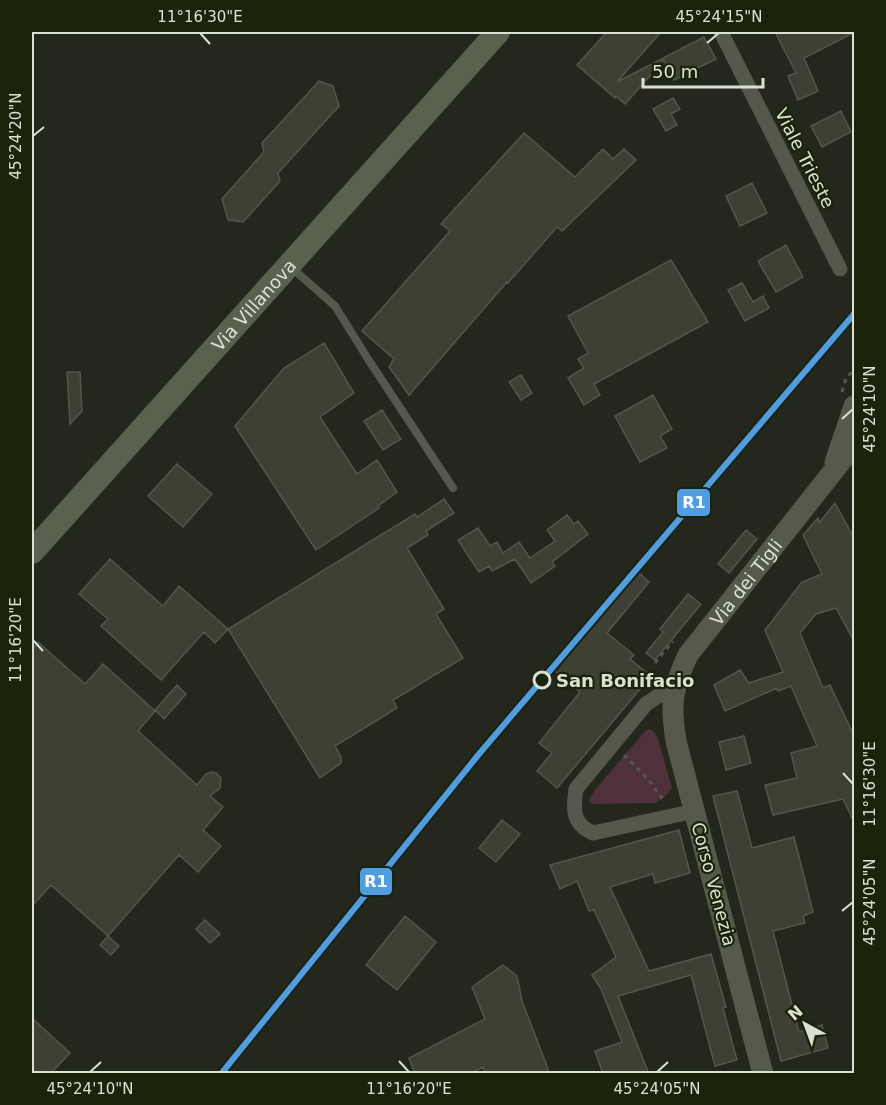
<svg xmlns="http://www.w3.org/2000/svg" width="886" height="1105" font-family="'DejaVu Sans',sans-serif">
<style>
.green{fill:#4e313a}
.building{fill:#3d4032;stroke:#53564b;stroke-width:1.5}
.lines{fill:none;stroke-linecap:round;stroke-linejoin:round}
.path{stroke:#54574c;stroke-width:3;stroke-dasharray:4.5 4.5;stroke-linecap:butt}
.lane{stroke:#55594c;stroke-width:8}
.street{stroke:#55594c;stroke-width:15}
.secondary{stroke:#555a4b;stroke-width:21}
.primary{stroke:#5b614f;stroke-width:24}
.rail-1-casing{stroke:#1c230b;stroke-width:10}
.rail-1{stroke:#4d9ee5;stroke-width:6}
.ticks{fill:none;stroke:#dbe1d2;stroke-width:2}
.stop-dot{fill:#1c230b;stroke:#dbe1d2;stroke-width:3}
.labels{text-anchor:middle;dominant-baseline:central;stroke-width:4.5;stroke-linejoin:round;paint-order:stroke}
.street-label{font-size:18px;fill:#dbe1d2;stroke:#1c230b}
.stop-label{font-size:18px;font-weight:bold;fill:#dbe1d2;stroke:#1c230b;text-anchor:start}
.line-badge{stroke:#1c230b;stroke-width:2}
.badge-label{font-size:16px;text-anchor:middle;font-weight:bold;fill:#fff}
.neatline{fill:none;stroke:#dbe1d2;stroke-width:2}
.ticks-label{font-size:15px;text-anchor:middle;fill:#dbe1d2}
</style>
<rect width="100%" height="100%" fill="#24271b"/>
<path class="green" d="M 650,729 L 654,732 L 658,739 L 672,788 L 667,795 L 655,803 L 592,804 L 589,800 L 594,791 L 646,730 Z"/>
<path class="building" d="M 607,32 L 661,32 L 617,82 L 704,37 L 716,59 L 674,80 L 664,60 L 625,104 L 616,96 L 615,98 L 577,65 Z
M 775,32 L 855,32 L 804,58 L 818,91 L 798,100 L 788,76 L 796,73 Z
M 319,81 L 333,86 L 339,106 L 278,173 L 280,181 L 243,222 L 228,220 L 222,199 L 264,152 L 262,143 Z
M 673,98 L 680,109 L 671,114 L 677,125 L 666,131 L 653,109 Z
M 841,111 L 851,132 L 822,147 L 811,126 Z
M 524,133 L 575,177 L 603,149 L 613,159 L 624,149 L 636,160 L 562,231 L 557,227 L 508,283 L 507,282 L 409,395 L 389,367 L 394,359 L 362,331 L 450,231 L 441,224 Z
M 752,183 L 767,213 L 740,226 L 726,196 Z
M 786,245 L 803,277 L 776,292 L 758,261 Z
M 671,260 L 708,322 L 594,384 L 600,395 L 584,405 L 568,378 L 584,368 L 578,359 L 588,353 L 568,316 Z
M 742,283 L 753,302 L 763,296 L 769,308 L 745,321 L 728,290 Z
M 324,343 L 354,393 L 320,417 L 357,474 L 377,460 L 397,492 L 378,506 L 379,508 L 316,550 L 235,426 L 284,368 Z
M 67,372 L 80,372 L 82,411 L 70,424 Z
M 521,375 L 532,393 L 521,400 L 509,382 Z
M 653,395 L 672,429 L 660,436 L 667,448 L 640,462 L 615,416 Z
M 382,410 L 401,439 L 383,450 L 364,421 Z
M 177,464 L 212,494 L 183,527 L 148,496 Z
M 444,499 L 454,513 L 426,531 L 428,535 L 407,548 L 444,609 L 436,614 L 463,658 L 393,700 L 397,708 L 335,746 L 341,757 L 341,763 L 320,778 L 228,629 L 415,514 L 417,517 Z
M 835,503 L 855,540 L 855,643 L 836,608 L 816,614 L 800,633 L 823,688 L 830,685 L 855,738 L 855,824 L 843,799 L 773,815 L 765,785 L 797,778 L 791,753 L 817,746 L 791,686 L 778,691 L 777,688 L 725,711 L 714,685 L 740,670 L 749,683 L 783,672 L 765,630 L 802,582 L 822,574 L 803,535 L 818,518 L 819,523 Z
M 567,515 L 574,524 L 578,521 L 588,534 L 552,562 L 555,566 L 531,583 L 515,559 L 492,571 L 489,566 L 479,572 L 458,540 L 478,528 L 490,546 L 497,542 L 503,553 L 519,542 L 530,558 L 555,541 L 547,530 Z
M 746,530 L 757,539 L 729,573 L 718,564 Z
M 110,559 L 163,606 L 179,586 L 228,629 L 215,643 L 204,632 L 161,680 L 101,626 L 108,619 L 79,594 Z
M 637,571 L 649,582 L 607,633 L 634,655 L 630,659 L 651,676 L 557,788 L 537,771 L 552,753 L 539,743 L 580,692 L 555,671 Z
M 688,594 L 701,604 L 655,660 L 646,653 L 663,632 L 660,629 Z
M 38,642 L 85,684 L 103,664 L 155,711 L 138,731 L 197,785 L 206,774 L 211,772 L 216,773 L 221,778 L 220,788 L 210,796 L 223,807 L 203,830 L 221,846 L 198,872 L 179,855 L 108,936 L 51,885 L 32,906 L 32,650 Z
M 177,685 L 186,694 L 164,719 L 155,710 Z
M 744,736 L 751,763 L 726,770 L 719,742 Z
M 737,791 L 752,848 L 794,837 L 813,912 L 803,916 L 805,923 L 773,931 L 799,1032 L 822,1025 L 828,1048 L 781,1061 L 713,796 Z
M 502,820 L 520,834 L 496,862 L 479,848 Z
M 679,830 L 690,873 L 655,883 L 653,874 L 610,887 L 649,971 L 711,954 L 726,1007 L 723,1008 L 737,1060 L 715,1066 L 691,975 L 618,996 L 649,1074 L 603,1074 L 595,1051 L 622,1042 L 601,989 L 592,975 L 616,957 L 594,910 L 589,911 L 577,881 L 560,889 L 550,865 Z
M 405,916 L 436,942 L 397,990 L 366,965 Z
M 205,920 L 220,934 L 210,943 L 196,929 Z
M 108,936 L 119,946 L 111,955 L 100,945 Z
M 503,965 L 517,976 L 522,1001 L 550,1074 L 485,1074 L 483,1067 L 469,1074 L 415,1074 L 409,1058 L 485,1019 L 472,987 Z
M 32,1018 L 70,1053 L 50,1074 L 32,1074 Z"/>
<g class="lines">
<path class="path" d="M 842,392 L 846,378 L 854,370
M 655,663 L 673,641
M 624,755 L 646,777 L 665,802"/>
<path class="lane" d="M 292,268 L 335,306 L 368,359 L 453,488"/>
<path class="street" d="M 721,32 L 840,269
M 673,693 L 658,696 L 646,704 L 576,789 C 573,809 572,824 593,833 L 695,811"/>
<g class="secondary">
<path d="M 835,462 L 854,406"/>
<path id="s1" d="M 763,1074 L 676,741 C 670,704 672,689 688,655 L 854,445"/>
</g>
<path class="primary" id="s2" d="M 32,552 L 498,32"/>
<defs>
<path id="rail-1" d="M 221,1074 L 479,754 L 854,314"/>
</defs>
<use href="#rail-1" class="rail-1-casing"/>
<use href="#rail-1" class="rail-1"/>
</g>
<path class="ticks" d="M 200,33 L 210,44M 707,43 L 719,33M 33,136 L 44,127M 842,419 L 853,409M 33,640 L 43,651M 843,773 L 853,784M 842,911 L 853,902M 399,1061 L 409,1072M 90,1072 L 101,1062M 657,1072 L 668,1062"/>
<circle class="stop-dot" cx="542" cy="680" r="8"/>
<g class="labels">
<g class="street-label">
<text transform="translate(805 158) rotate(63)">Viale Trieste</text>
<text stroke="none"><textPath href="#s2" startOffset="332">Via Villanova</textPath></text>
<text stroke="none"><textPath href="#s1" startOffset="526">Via dei Tigli</textPath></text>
<text transform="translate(714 884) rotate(75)">Corso Venezia</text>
</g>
<g class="stop-label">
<text x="556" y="680">San Bonifacio</text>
</g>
</g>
<g class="line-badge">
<rect x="676" y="488" width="35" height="29" rx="6" fill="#4d9ee5"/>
<rect x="359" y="867" width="34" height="29" rx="6" fill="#4d9ee5"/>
</g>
<g class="badge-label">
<text x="694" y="508">R1</text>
<text x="376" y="887">R1</text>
</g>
<rect width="886" height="1105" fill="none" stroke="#1c230b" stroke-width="66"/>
<g transform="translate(805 1024) rotate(319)" stroke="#1c230b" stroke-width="4.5" paint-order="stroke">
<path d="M0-4.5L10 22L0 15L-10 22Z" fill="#dbe1d2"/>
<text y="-9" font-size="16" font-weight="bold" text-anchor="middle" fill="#dbe1d2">N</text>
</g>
<path d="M643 78v9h120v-9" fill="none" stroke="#dbe1d2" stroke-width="3"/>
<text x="652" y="78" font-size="18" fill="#dbe1d2" stroke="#1c230b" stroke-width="4.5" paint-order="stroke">50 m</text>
<rect x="33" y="33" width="820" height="1039" class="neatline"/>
<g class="ticks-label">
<text x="200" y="22">11°16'30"E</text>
<text x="719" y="22">45°24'15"N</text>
<text transform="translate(16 136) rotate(-90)" y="5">45°24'20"N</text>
<text transform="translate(870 409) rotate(-90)" y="5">45°24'10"N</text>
<text transform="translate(16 640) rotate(-90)" y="5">11°16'20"E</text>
<text transform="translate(870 784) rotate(-90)" y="5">11°16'30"E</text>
<text transform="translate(870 902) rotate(-90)" y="5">45°24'05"N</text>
<text x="90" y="1094">45°24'10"N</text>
<text x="409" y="1094">11°16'20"E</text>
<text x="657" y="1094">45°24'05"N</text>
</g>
</svg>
